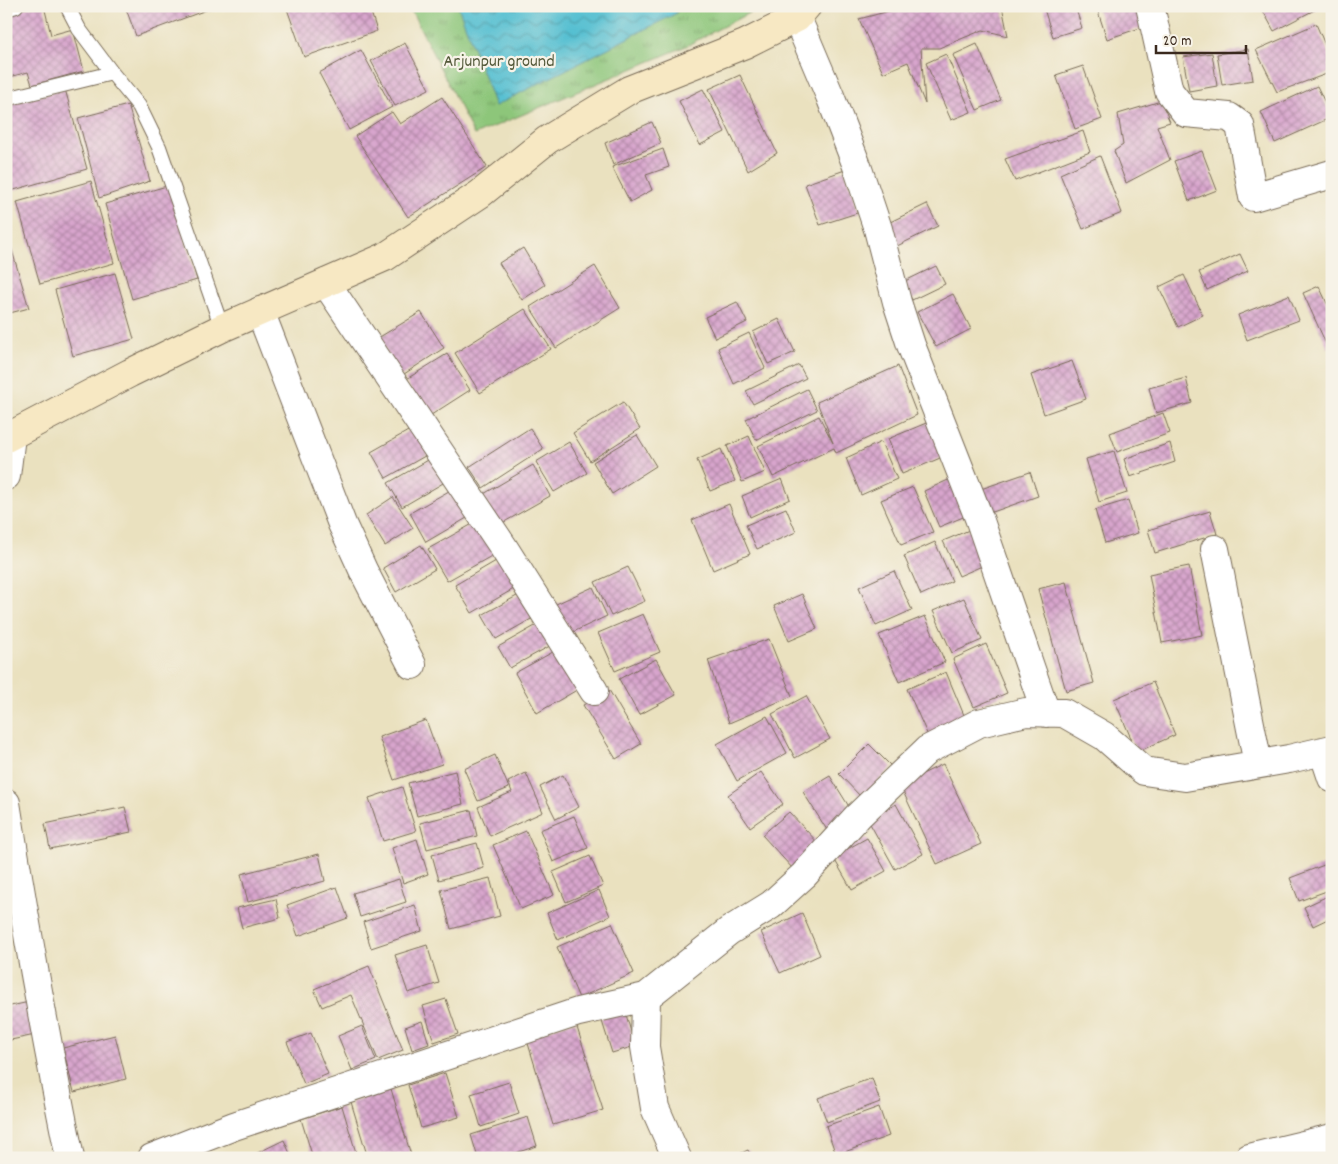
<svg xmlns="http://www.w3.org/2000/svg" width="1338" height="1164" font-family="Dekko,sans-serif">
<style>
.park{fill:url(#park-tufts);stroke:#64784c}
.water{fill:url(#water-waves);stroke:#487478}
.building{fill:url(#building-cross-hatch)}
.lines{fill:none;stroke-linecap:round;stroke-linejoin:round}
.lane-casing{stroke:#786a56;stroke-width:16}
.street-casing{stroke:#786a56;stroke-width:30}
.secondary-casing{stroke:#786a56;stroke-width:30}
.lane{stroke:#fff;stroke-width:14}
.street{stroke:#fff;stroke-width:28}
.secondary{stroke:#f7e8c3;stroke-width:28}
.labels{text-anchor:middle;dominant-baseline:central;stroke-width:4.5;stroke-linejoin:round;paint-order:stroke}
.park-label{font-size:18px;fill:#54593a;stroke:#f7f3e8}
</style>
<defs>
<pattern id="park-tufts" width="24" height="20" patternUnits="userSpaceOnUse" patternTransform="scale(1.25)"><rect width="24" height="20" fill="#8dc67a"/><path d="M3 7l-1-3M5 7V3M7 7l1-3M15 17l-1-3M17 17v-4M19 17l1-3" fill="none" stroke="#74a163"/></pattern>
<pattern id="water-waves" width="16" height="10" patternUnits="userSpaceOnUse" patternTransform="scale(1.25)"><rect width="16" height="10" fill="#55bfd1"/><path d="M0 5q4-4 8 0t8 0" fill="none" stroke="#489ba9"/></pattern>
<pattern id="building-cross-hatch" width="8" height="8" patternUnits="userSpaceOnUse" patternTransform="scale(1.25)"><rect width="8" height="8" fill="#d8a5cd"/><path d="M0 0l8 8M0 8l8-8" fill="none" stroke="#b087a6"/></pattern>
</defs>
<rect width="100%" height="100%" fill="#f7f3e8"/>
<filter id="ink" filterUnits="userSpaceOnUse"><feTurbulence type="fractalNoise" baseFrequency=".02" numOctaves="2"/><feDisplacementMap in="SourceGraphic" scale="10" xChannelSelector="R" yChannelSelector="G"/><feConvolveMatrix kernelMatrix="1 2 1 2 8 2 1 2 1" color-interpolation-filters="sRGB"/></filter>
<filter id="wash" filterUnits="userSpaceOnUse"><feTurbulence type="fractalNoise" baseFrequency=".0096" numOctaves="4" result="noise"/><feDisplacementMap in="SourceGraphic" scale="20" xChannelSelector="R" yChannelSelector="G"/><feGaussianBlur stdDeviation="1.12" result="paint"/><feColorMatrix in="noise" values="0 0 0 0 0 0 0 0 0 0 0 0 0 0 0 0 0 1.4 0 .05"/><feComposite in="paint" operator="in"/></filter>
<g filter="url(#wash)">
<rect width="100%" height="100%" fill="#eae1bf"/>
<path class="park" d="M 409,6 L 762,6 L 684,47 L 474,135 Z"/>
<path class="water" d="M 458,6 L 674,6 L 677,13 L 495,106 Z"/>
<g id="blocks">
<path class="building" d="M 33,6 L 44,6 L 51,35 L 73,29 L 84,71 L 32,85 L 28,72 L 6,78 L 6,28 L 9,27 L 6,13 Z
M 125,6 L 217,6 L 136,36 Z
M 286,6 L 369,6 L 377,31 L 304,57 Z
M 908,6 L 1002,6 L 1008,36 L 983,30 L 939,48 L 921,48 L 925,104 L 908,62 L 883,73 L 859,19 Z
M 1043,6 L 1075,6 L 1082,28 L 1053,37 Z
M 1096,6 L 1136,6 L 1143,27 L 1107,39 Z
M 1263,6 L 1322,6 L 1274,31 L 1261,7 Z
M 1316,24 L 1332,61 L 1332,72 L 1277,92 L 1256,50 Z
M 405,43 L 429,89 L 395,106 L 371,61 Z
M 977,44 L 1001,100 L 977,110 L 953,55 Z
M 1248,49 L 1253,80 L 1222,85 L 1217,54 Z
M 361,50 L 392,107 L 349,130 L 319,73 Z
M 1212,53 L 1217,86 L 1189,91 L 1183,57 Z
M 946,54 L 971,112 L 951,120 L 926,63 Z
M 1083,66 L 1102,119 L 1075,129 L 1056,75 Z
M 740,75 L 777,153 L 748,171 L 709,89 Z
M 1317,86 L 1332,117 L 1275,143 L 1261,112 Z
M 65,89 L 87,169 L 7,192 L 6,105 Z
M 703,89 L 725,132 L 700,145 L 679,101 Z
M 442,97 L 487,167 L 408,217 L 355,136 L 392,112 L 400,124 Z
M 1161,101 L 1170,122 L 1157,126 L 1170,160 L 1126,183 L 1114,151 L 1123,145 L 1118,114 Z
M 128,105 L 150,181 L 99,198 L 78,118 Z
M 652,122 L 661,143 L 613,165 L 605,143 Z
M 1083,131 L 1090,152 L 1015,181 L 1005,159 Z
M 663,149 L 669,167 L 646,175 L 652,190 L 630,202 L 612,167 Z
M 1202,151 L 1217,190 L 1189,201 L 1174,161 Z
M 1100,156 L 1122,213 L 1083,229 L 1060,174 Z
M 845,170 L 860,212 L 820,225 L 805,184 Z
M 91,181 L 114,263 L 40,284 L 17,202 Z
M 170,185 L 197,280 L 132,299 L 105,204 Z
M 927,204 L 938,226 L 895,247 L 884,225 Z
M 6,230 L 29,308 L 6,314 Z
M 523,248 L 545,285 L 522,300 L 499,263 Z
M 1240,254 L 1248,271 L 1207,290 L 1199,272 Z
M 595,266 L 620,308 L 556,348 L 530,307 Z
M 936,266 L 945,284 L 912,300 L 903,282 Z
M 115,273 L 134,339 L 73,356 L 55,290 Z
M 1184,275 L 1203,315 L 1178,327 L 1159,287 Z
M 1319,286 L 1332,314 L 1332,346 L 1328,348 L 1303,293 Z
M 953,294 L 971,329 L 936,347 L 917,312 Z
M 1289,295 L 1299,320 L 1247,340 L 1238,315 Z
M 737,302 L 747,322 L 715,338 L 705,317 Z
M 525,309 L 551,349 L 480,393 L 455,353 Z
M 421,312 L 444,348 L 401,376 L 378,338 Z
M 779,319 L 795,352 L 768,364 L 753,332 Z
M 749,333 L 765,368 L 734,384 L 718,348 Z
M 447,354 L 470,390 L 428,417 L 405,380 Z
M 1072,361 L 1086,399 L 1044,414 L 1031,375 Z
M 799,365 L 806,378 L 753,404 L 746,391 Z
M 898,366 L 917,415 L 836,453 L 834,448 L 773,477 L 758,446 L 819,416 L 833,443 L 817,402 Z
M 1186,378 L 1192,403 L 1156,413 L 1149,388 Z
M 807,389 L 817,410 L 756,440 L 746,419 Z
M 623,402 L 640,429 L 590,461 L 573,433 Z
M 1163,413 L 1170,433 L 1117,452 L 1110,433 Z
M 931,421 L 945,456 L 902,474 L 888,439 Z
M 417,426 L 432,452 L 386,478 L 371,452 Z
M 530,428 L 543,449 L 483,488 L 469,467 Z
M 637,435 L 656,466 L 612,494 L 593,462 Z
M 749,436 L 765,472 L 742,482 L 727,446 Z
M 569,442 L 587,473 L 554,492 L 536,462 Z
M 881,442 L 897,479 L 861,495 L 846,458 Z
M 1170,443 L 1175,462 L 1130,477 L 1124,459 Z
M 721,449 L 735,481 L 710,491 L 697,460 Z
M 1114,451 L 1127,493 L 1099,502 L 1086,459 Z
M 437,455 L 450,479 L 402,507 L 388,483 Z
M 533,465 L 550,496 L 499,525 L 482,495 Z
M 1030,472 L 1038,496 L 987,514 L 978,490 Z
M 957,476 L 973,513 L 939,527 L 924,491 Z
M 782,479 L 790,499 L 750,517 L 742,496 Z
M 456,487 L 472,515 L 426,542 L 410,513 Z
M 913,487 L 933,532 L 901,545 L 881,500 Z
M 393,497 L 413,528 L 385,546 L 366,515 Z
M 1128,500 L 1138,533 L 1105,543 L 1095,510 Z
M 729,504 L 750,554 L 713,570 L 692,520 Z
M 786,508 L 796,532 L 757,549 L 746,525 Z
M 1210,511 L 1217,534 L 1155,553 L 1148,530 Z
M 476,522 L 495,554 L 447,581 L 428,549 Z
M 974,528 L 989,563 L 959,576 L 943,541 Z
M 935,542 L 952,581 L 921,595 L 904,556 Z
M 421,545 L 435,569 L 396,592 L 383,568 Z
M 501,558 L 517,587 L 472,613 L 455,585 Z
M 1189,566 L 1202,635 L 1162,643 L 1149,574 Z
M 628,567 L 645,601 L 611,616 L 595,582 Z
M 894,571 L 912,610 L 876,626 L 859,587 Z
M 1066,582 L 1094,683 L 1066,691 L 1038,589 Z
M 593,587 L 607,616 L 571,633 L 556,604 Z
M 526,591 L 540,614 L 496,639 L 482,615 Z
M 802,594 L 817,629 L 789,641 L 774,606 Z
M 964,598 L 982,640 L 952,653 L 933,611 Z
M 643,614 L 660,652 L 615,671 L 598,633 Z
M 925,616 L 945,662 L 899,682 L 879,635 Z
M 544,621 L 557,642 L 510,668 L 498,647 Z
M 769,639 L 792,696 L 729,723 L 708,660 Z
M 986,644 L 1007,693 L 974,707 L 953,659 Z
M 560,648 L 582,687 L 537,713 L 515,673 Z
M 656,659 L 676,695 L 639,715 L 619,679 Z
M 946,672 L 966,720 L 928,736 L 907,689 Z
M 1153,682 L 1175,735 L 1137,752 L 1114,699 Z
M 609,690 L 641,744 L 616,759 L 583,705 Z
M 806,696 L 830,739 L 795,758 L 772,714 Z
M 767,716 L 787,753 L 737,781 L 717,744 Z
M 426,720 L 442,764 L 394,780 L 379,737 Z
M 869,744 L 892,767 L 862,798 L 839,774 Z
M 495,755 L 509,788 L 478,801 L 464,769 Z
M 943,764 L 981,844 L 937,864 L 900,785 Z
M 455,771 L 463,804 L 417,816 L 408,783 Z
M 761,772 L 783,804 L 750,827 L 728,795 Z
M 526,773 L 543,812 L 490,836 L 478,807 L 512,792 L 508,782 Z
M 563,775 L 579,807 L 556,819 L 540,787 Z
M 830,776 L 853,813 L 827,830 L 803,792 Z
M 402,787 L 416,831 L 383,841 L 369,798 Z
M 896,804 L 923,854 L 895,869 L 868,820 Z
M 125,807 L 131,832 L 50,849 L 45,824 Z
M 471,810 L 477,836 L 427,849 L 420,823 Z
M 789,812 L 820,845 L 793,869 L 762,835 Z
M 574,816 L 588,848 L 553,862 L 540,830 Z
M 526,831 L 554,895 L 521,909 L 493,845 Z
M 867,838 L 886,871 L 852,890 L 833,857 Z
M 417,839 L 428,874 L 403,883 L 392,848 Z
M 477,843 L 484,868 L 439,880 L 432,855 Z
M 319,854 L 325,881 L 248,902 L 241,874 Z
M 590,856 L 603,886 L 566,902 L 553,872 Z
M 1332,862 L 1332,889 L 1299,901 L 1290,878 Z
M 490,878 L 500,916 L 451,929 L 441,890 Z
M 399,879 L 406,902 L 360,917 L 353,893 Z
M 337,887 L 348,918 L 298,936 L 287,905 Z
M 599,890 L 610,916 L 558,940 L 547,913 Z
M 1332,894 L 1332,917 L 1313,926 L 1304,907 Z
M 276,899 L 280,918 L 242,928 L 237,908 Z
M 415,905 L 422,931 L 371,948 L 363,922 Z
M 802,913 L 820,955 L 780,973 L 761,932 Z
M 612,923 L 634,973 L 579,998 L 557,947 Z
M 427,945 L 439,983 L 408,993 L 395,955 Z
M 369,966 L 403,1050 L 378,1060 L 351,995 L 322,1007 L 314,989 Z
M 446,999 L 458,1034 L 434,1042 L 423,1006 Z
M 34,1001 L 40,1034 L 6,1041 L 6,1007 Z
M 625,1011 L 635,1046 L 612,1053 L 601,1018 Z
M 422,1021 L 429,1044 L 412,1050 L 405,1027 Z
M 575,1021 L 603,1110 L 553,1125 L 526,1037 Z
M 362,1026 L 376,1060 L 352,1070 L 338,1036 Z
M 311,1033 L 328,1074 L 304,1084 L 287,1042 Z
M 115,1035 L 126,1079 L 74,1092 L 63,1048 Z
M 445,1073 L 459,1117 L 421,1128 L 408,1085 Z
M 872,1078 L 880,1102 L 827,1122 L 818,1098 Z
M 509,1082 L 519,1114 L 481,1127 L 471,1094 Z
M 391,1089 L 411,1155 L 402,1158 L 368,1158 L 351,1102 Z
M 342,1106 L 357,1156 L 351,1158 L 313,1158 L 301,1119 Z
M 879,1107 L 889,1136 L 836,1155 L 826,1126 Z
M 528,1117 L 537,1146 L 500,1158 L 478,1158 L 471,1135 Z
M 284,1140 L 292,1158 L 252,1158 L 251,1156 Z
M 748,1150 L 752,1158 L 731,1158 Z"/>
</g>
</g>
<g filter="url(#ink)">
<use href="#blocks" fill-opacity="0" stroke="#786a56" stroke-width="1"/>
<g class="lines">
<defs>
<path id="lane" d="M 67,6 L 79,29 L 112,73 L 139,106 L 159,147 L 222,328
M 6,9 L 16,6
M 6,99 L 112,73"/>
<path id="street" d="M 1150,6 L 1169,91 L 1186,113 L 1229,117 L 1240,125 L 1253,197 L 1332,174
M 797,18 L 830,96 L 857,166 L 878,229 L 897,302 L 911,345 L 979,518 L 1046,713
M 326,283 L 502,545 L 594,691
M 260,311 L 342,524 L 364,572 L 412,665
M 6,476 L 11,436
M 1215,549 L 1258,764
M 1323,751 L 1332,778
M 6,803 C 25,922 46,1040 70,1158
M 152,1158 L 234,1126 L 578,1012 L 646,997
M 677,1158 L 655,1108 L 645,1047 L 646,997 L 729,931 L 771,905 L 804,875 L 858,816 L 927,750 L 979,723 L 1026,712 L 1064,713 L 1104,736 L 1144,771 L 1185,777 L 1289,759 L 1332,749
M 1249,1158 L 1332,1138"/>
<path id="secondary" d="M 6,438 L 130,373 L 222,328 L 385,257 L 480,194 L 547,140 L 629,90 L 745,44 L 797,18 L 807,6"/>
</defs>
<use href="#lane" class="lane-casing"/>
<use href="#street" class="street-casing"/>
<use href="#secondary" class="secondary-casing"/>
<use href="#lane" class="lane"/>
<use href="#street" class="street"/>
<use href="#secondary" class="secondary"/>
</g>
</g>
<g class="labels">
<g class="park-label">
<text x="499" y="62">Arjunpur ground</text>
</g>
</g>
<rect width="1338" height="1164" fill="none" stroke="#f7f3e8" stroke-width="25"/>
<path d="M1156 45v8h90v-8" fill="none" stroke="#3b2a1e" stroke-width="2.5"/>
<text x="1163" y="45" font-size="15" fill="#3b2a1e" stroke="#f7f3e8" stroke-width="4" paint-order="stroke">20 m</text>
</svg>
